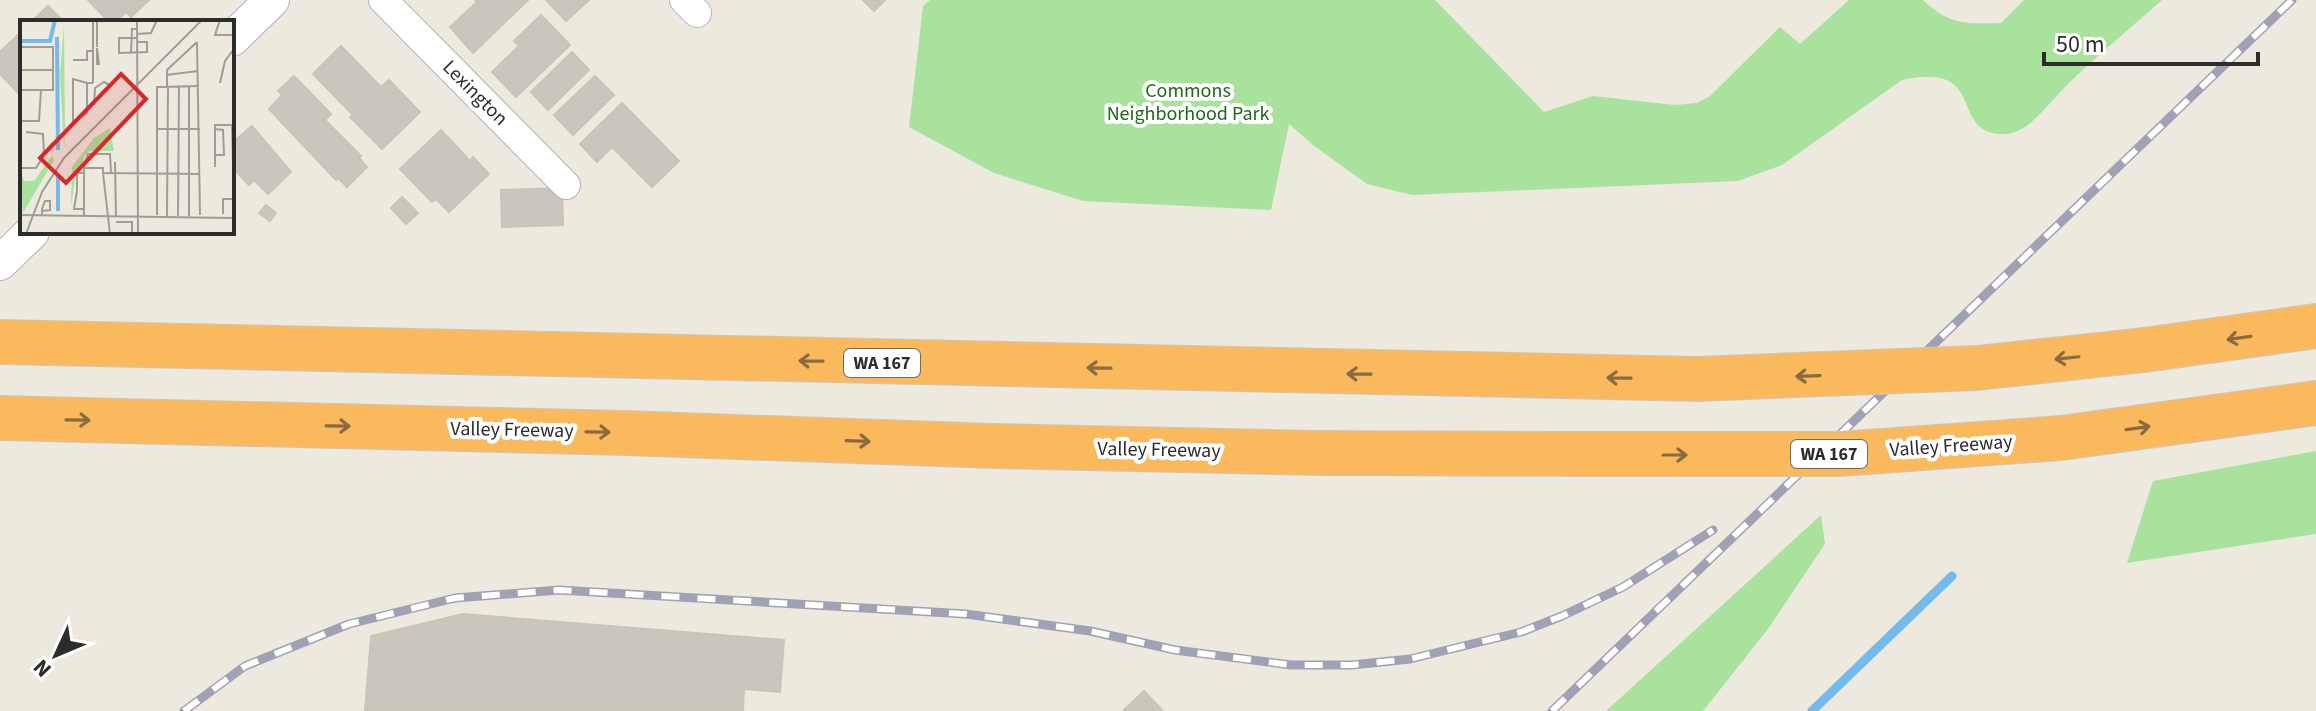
<svg xmlns="http://www.w3.org/2000/svg" width="2316" height="711" font-family="'Source Sans 3',sans-serif">
<style>
.green{fill:#a9e29c}
.lines{fill:none;stroke-linecap:round;stroke-linejoin:round}
.stream{stroke:#74baec;stroke-width:9}
.building{fill:#c9c7bd;stroke:#c8c5b8;stroke-width:2}
.minor-casing{stroke:#b2b2bf;stroke-width:30}
.tertiary-casing{stroke:#b2b2bf;stroke-width:36}
.motorway-casing{stroke:#c8c8c8;stroke-width:46}
.minor{stroke:#fff;stroke-width:28}
.tertiary{stroke:#fff;stroke-width:34}
.motorway{stroke:#fab95c;stroke-width:44}
.rail-casing{stroke:#a1a1b5;stroke-width:9}
.rail{stroke:#fff;stroke-width:6;stroke-dasharray:18;stroke-linecap:butt}
.motorway-bridge-casing{stroke:#c8c8c8;stroke-width:46;stroke-linecap:butt}
.motorway-bridge{stroke:#fab95c;stroke-width:44}
.oneway{stroke:#896b42}
.labels{text-anchor:middle;dominant-baseline:central;stroke-width:8;stroke-linejoin:round;paint-order:stroke}
.shield{fill:#fff;stroke:#6b6b6b;stroke-width:2}
.shield-label{font-size:18px;font-weight:bold;fill:#2c2c2c}
.park-label{font-size:20px;fill:#20681c;stroke:#fff}
.street-label{font-size:20px;fill:#2c2c2c;stroke:#fff}
.inset-river{fill:none;stroke:#74baec;stroke-width:4}
.inset-road{fill:none;stroke:#a09d97;stroke-width:2}
.view{fill:#d62828;fill-opacity:0.15;stroke:#d62828;stroke-width:4}
.inset-edge{fill:none;stroke:#2c2c2c;stroke-width:4}
</style>
<rect width="100%" height="100%" fill="#ede9de"/>
<path class="green" d="M 930,0 L 1435,0 L 1544,112 L 1593,96 L 1675,105 L 1697,103 L 1710,96 L 1780,27 L 1800,44 L 1849,0 L 1923,0 C 1949,25 1966,24 2001,23 L 2024,0 L 2162,0 C 2132,27 2100,53 2071,81 C 2056,95 2044,112 2028,125 C 2023,129 2012,134 2006,134 C 1946,136 1991,60 1902,80 L 1782,165 L 1738,181 L 1412,195 L 1367,184 L 1313,145 L 1289,124 L 1271,210 L 1083,201 L 994,173 L 909,127 L 923,6 Z
M 2316,451 L 2316,534 L 2127,563 L 2153,481 Z
M 1821,515 L 1825,544 L 1768,629 L 1703,711 L 1606,711 Z"/>
<g class="lines">
<path class="stream" d="M 1812,711 L 1952,576"/>
</g>
<path class="building" d="M 88,0 L 149,0 L 131,17 L 126,12 L 115,22 L 109,22 Z
M 475,0 L 528,0 L 473,53 L 450,27 L 477,2 Z
M 546,0 L 589,0 L 566,21 Z
M 863,0 L 885,0 L 874,11 Z
M 48,6 L 64,22 L 31,22 Z
M 541,15 L 570,45 L 516,97 L 492,72 L 519,46 L 514,41 Z
M 22,31 L 22,97 L 0,74 L 0,52 Z
M 341,46 L 381,87 L 389,80 L 420,112 L 382,149 L 350,117 L 353,115 L 313,74 Z
M 572,52 L 589,70 L 548,110 L 531,92 Z
M 294,76 L 331,114 L 325,120 L 361,156 L 359,158 L 367,167 L 347,187 L 338,178 L 336,180 L 269,109 L 282,95 L 278,91 Z
M 595,76 L 614,95 L 573,135 L 554,115 Z
M 622,103 L 679,161 L 652,187 L 612,147 L 597,162 L 580,144 Z
M 252,126 L 291,172 L 268,194 L 254,180 L 249,185 L 232,167 L 232,143 Z
M 441,130 L 470,161 L 473,157 L 489,174 L 449,212 L 436,199 L 432,202 L 400,169 Z
M 562,188 L 563,225 L 502,227 L 501,190 Z
M 402,197 L 418,213 L 406,224 L 391,208 Z
M 266,205 L 276,213 L 270,221 L 259,213 Z
M 463,614 L 784,640 L 780,692 L 744,689 L 743,711 L 365,711 L 371,636 Z
M 1144,691 L 1163,711 L 1123,711 Z"/>
<g class="lines">
<defs>
<path id="minor" d="M 383,0 L 566,185
M 684,0 L 697,13"/>
<path id="tertiary" d="M 232,39 L 272,0
M 0,263 L 32,232"/>
<path id="motorway" d="M 0,342 L 1697,379
M 2144,350 L 2316,326
M 0,418 L 625,433 L 994,446 L 1317,453 L 1597,454
M 2061,438 L 2316,403"/>
</defs>
<use href="#minor" class="minor-casing"/>
<use href="#tertiary" class="tertiary-casing"/>
<use href="#motorway" class="motorway-casing"/>
<use href="#minor" class="minor"/>
<use href="#tertiary" class="tertiary"/>
<use href="#motorway" class="motorway"/>
<defs>
<path id="rail" d="M 184,711 L 245,666 L 349,624 L 455,598 L 559,590 L 966,614 L 1090,631 L 1175,650 L 1291,665 L 1352,665 L 1410,659 L 1521,632 L 1562,616 L 1623,587 L 1713,530
M 1552,711 L 2292,0"/>
</defs>
<use href="#rail" class="rail-casing"/>
<use href="#rail" class="rail"/>
<defs>
<path id="motorway-bridge" d="M 1697,379 L 1977,368 L 2144,350
M 1597,454 L 1840,454 L 2061,438"/>
</defs>
<use href="#motorway-bridge" class="motorway-bridge-casing"/>
<use href="#motorway-bridge" class="motorway-bridge"/>
</g>
<defs><path id="oneway-shaft" d="M-6 0H5M1.5-3L5.5 0L1.5 3" fill="none" stroke-width="1.6" stroke-linecap="round" stroke-linejoin="round" transform="scale(2)"/></defs>
<g class="oneway">
<use href="#oneway-shaft" transform="translate(2239 338) rotate(172)"/>
<use href="#oneway-shaft" transform="translate(2067 358) rotate(174)"/>
<use href="#oneway-shaft" transform="translate(811 361) rotate(-179)"/>
<use href="#oneway-shaft" transform="translate(1099 368) rotate(-179)"/>
<use href="#oneway-shaft" transform="translate(1359 374) rotate(-179)"/>
<use href="#oneway-shaft" transform="translate(1808 376) rotate(178)"/>
<use href="#oneway-shaft" transform="translate(1619 378) rotate(-179)"/>
<use href="#oneway-shaft" transform="translate(78 420) rotate(1)"/>
<use href="#oneway-shaft" transform="translate(338 426) rotate(1)"/>
<use href="#oneway-shaft" transform="translate(2138 428) rotate(-8)"/>
<use href="#oneway-shaft" transform="translate(598 432) rotate(1)"/>
<use href="#oneway-shaft" transform="translate(858 441) rotate(2)"/>
<use href="#oneway-shaft" transform="translate(1675 455)"/>
</g>
<g class="labels">
<g class="shield">
<rect x="844" y="349" width="76" height="28" rx="6"/>
<rect x="1791" y="440" width="76" height="28" rx="6"/>
</g>
<g class="shield-label">
<text x="882" y="363">WA 167</text>
<text x="1829" y="454">WA 167</text>
</g>
<g class="park-label">
<text x="1188" y="91">Commons<tspan x="1188" dy="23">Neighborhood Park</tspan></text>
</g>
<g class="street-label">
<text transform="translate(475 93) rotate(45)">Lexington</text>
<text transform="translate(512 430) rotate(1)">Valley Freeway</text>
<text transform="translate(1951 446) rotate(-4)">Valley Freeway</text>
<text transform="translate(1159 450) rotate(1)">Valley Freeway</text>
</g>
</g>
<g transform="translate(20 20)">
<rect width="214" height="214" fill="#ede9de"/>
<path d="M 44,4 L 45,114 L 44,127 L 40,55 ZM 90,108 L 94,131 L 69,131 L 64,136 L 62,149 L 56,151 L 51,186 L 52,147 L 74,118 ZM 32,136 L 34,140 L 3,193 L 0,151 L 4,161 L 14,161 Z" fill="#a9e29c"/>
<path class="inset-river" d="M 37,17 L 38,130M 0,21 L 30,21 L 35,0M 38,157 L 38,191"/>
<path class="inset-road" d="M 73,0 L 73,63M 77,0 L 77,27M 117,0 L 118,214M 200,0 L 195,15 L 214,15M 117,14 L 131,13 L 137,0M 117,22 L 127,22 L 127,32 L 99,33 L 99,18 L 117,18M 177,22 L 180,195M 0,27 L 33,27 L 33,70 L 0,70M 111,33 L 112,9 L 117,9M 53,40 L 67,40 L 67,31 L 73,31M 77,45 L 77,28 L 79,45M 0,50 L 33,50M 146,55 L 178,51M 67,63 L 53,59 L 53,102 L 67,93 L 67,63 L 73,63M 200,63 L 205,41 L 214,29M 147,66 L 147,50 L 177,22M 74,85 L 75,68 L 84,62 L 90,65M 0,101 L 19,101 L 21,70M 212,105 L 213,144M 137,109 L 180,109M 195,135 L 204,135 L 203,110 L 195,109M 95,142 L 96,196M 195,147 L 195,105 L 214,105M 0,148 L 16,148 L 24,135 L 23,114 L 6,112M 64,148 L 68,134 L 90,134 L 91,153M 83,153 L 90,214M 57,171 L 57,153 L 64,153 L 64,148 L 83,148 L 83,153 L 180,154M 57,171 L 54,189 L 64,189M 203,194 L 203,179 L 214,179M 0,195 L 214,198M 64,195 L 64,153M 137,195 L 137,67 L 179,66M 22,196 L 22,189 L 25,181 L 30,181 L 30,190 L 22,191M 147,196 L 148,66M 158,196 L 159,66M 169,196 L 169,66M 96,202 L 112,202 L 112,214M 6,214 L 22,172 L 44,138 L 182,0"/>
<path class="view" d="M 101,54 L 126,79 L 46,163 L 20,138 Z"/>
<rect width="214" height="214" class="inset-edge"/>
</g>
<g transform="translate(56 655) rotate(226)" stroke="#ffffff" stroke-width="6" paint-order="stroke">
<path d="M0-6L14 30L0 20L-14 30Z" fill="#2c2c2c"/>
<text y="-12" font-size="22" font-weight="bold" text-anchor="middle" fill="#2c2c2c">N</text>
</g>
<path d="M2044 52v12h214v-12" fill="none" stroke="#2c2c2c" stroke-width="4"/>
<text x="2056" y="52" font-size="24" fill="#2c2c2c" stroke="#ffffff" stroke-width="6" paint-order="stroke">50 m</text>
</svg>
